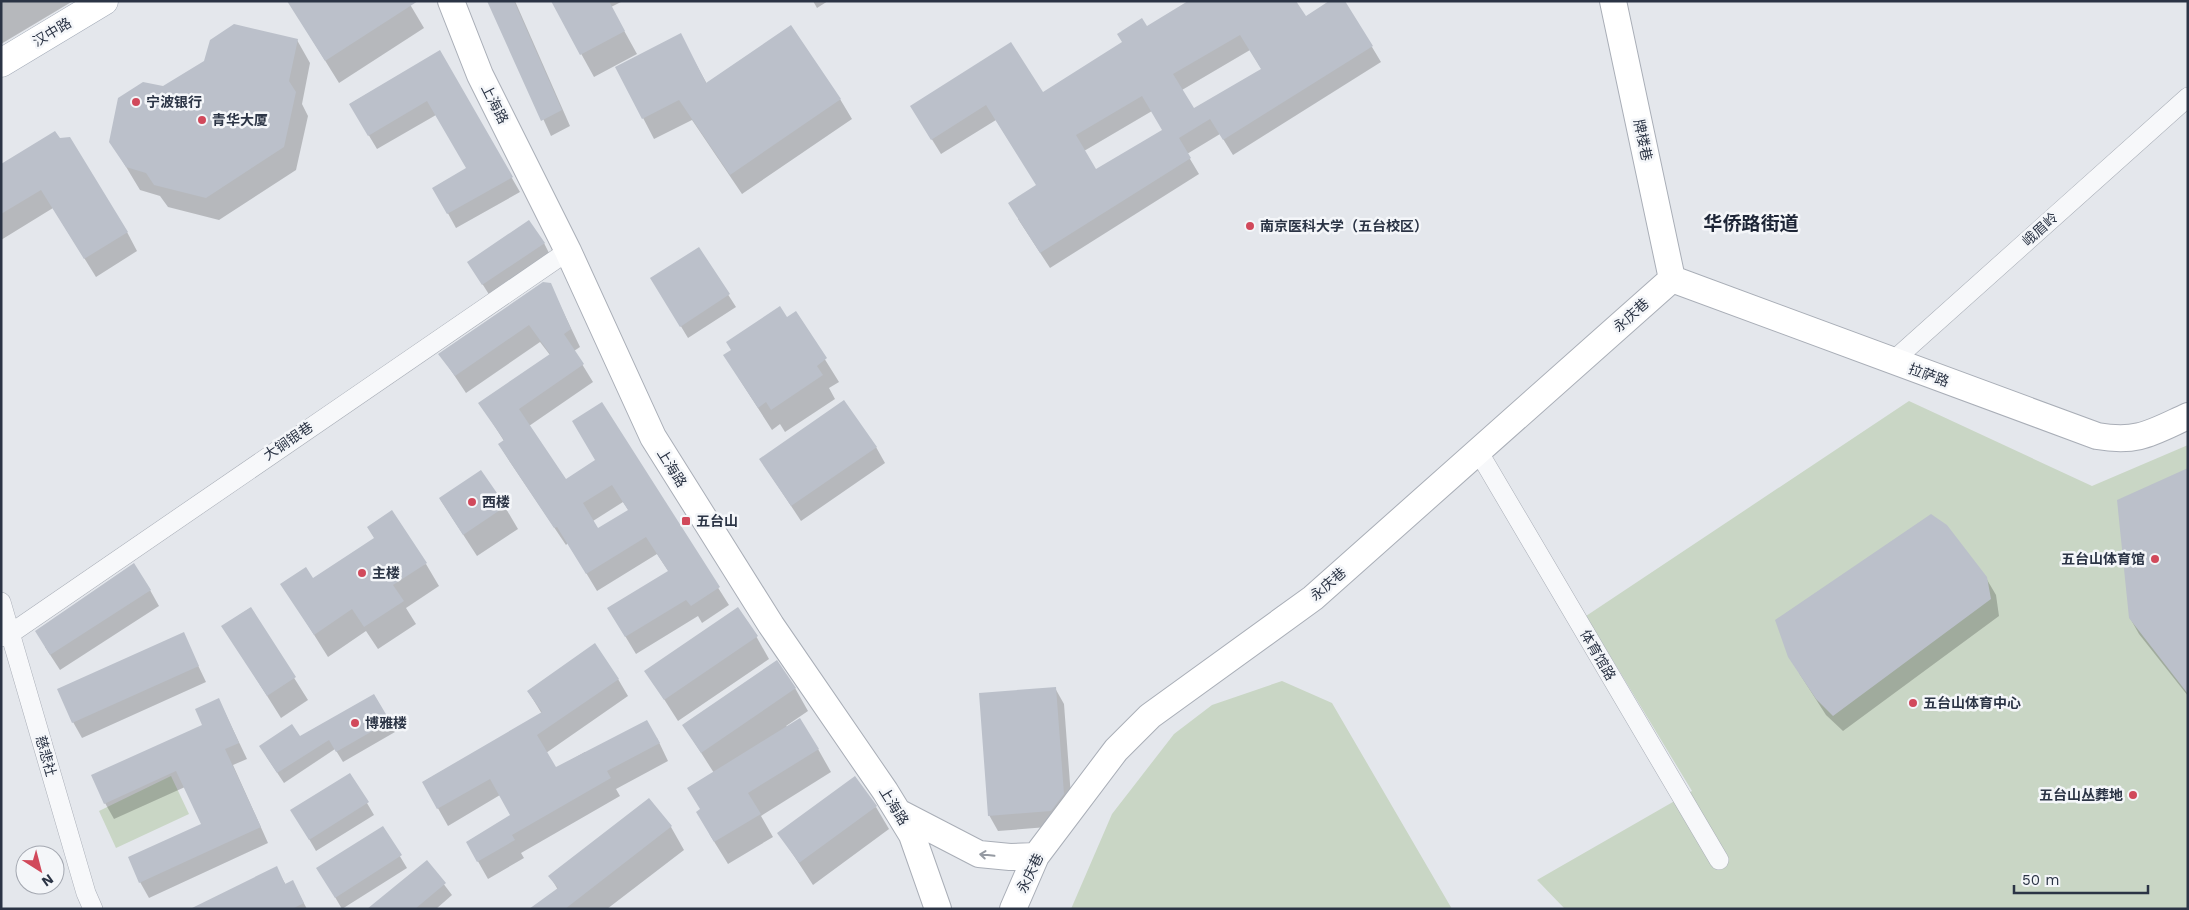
<svg xmlns="http://www.w3.org/2000/svg" width="2189" height="910" font-family="'Work Sans','Noto Sans SC',sans-serif">
<style>
.green{fill:#c9d6c5}
.shadow{fill:#0003;fill-rule:evenodd}
.building{fill:#bbc0ca;fill-rule:evenodd}
.lines{fill:none;stroke-linecap:round;stroke-linejoin:round}
.street-casing{stroke:#a9aeb7;stroke-width:20}
.secondary-casing{stroke:#a9aeb7;stroke-width:28}
.primary-casing{stroke:#a3abb8;stroke-width:29}
.street{stroke:#f7f8fa;stroke-width:19}
.secondary{stroke:#fff;stroke-width:26}
.primary{stroke:#fff;stroke-width:28}
.oneway{stroke:#959aa2}
.poi-dot{fill:#d1495b;stroke:#f4f6f9;stroke-width:2}
.labels{text-anchor:middle;dominant-baseline:central;stroke-width:5;stroke-linejoin:round;paint-order:stroke}
.street-label{font-size:14px;fill:#2b3445;stroke:#f4f6f9}
.poi-label{font-size:14px;font-weight:bold;fill:#2b3445;stroke:#f4f6f9;text-anchor:start}
.district-label{font-size:19px;font-weight:bold;fill:#1d2536;stroke:#f4f6f9}
</style>
<rect width="100%" height="100%" fill="#e4e7ec"/>
<path class="green" d="M 1909,401 L 2092,486 L 2188,445 L 2188,909 L 1565,909 L 1537,880 L 1692,791 L 1586,616 Z
M 1282,681 L 1332,703 L 1452,909 L 1071,909 L 1112,814 L 1174,734 L 1212,705 Z
M 171,776 L 189,814 L 116,848 L 99,811 Z"/>
<path class="shadow" d="M 1,1 L 73,1 L 1,44 Z
M 408,1 L 424,28 L 339,83 L 290,4 Z
M 489,1 L 515,1 L 570,126 L 551,136 Z
M 552,1 L 623,1 L 611,7 L 637,54 L 594,77 Z
M 813,1 L 828,1 L 817,8 Z
M 1305,18 L 1372,47 L 1381,62 L 1233,155 L 1220,134 L 1187,154 L 1199,174 L 1050,268 L 1018,219 L 1037,185 L 996,120 L 941,154 L 911,106 L 1043,94 L 1147,28 ZM 1250,50 L 1262,70 L 1194,110 L 1182,90 ZM 1152,111 L 1164,130 L 1095,171 L 1084,151 Z
M 680,35 L 707,84 L 840,99 L 852,119 L 742,194 L 692,120 L 654,139 L 617,68 Z
M 297,40 L 310,63 L 302,104 L 308,116 L 296,170 L 219,220 L 168,207 L 160,196 L 140,190 L 111,142 L 163,88 Z
M 439,52 L 520,192 L 456,228 L 434,188 L 468,169 L 436,115 L 377,149 L 350,104 Z
M 1,165 L 127,232 L 137,251 L 96,277 L 53,208 L 1,240 Z
M 544,243 L 550,255 L 490,296 L 476,274 Z
M 699,249 L 736,307 L 688,338 L 659,290 Z
M 550,284 L 580,347 L 574,351 L 593,382 L 529,426 L 566,480 L 597,460 L 602,404 L 729,605 L 702,623 L 698,616 L 636,654 L 619,626 L 669,572 L 657,554 L 597,591 L 568,543 L 566,545 L 510,462 L 499,444 L 504,441 L 480,403 L 550,355 L 540,342 L 466,393 L 440,354 ZM 623,502 L 629,511 L 598,529 L 593,521 Z
M 796,313 L 839,382 L 829,388 L 835,399 L 785,432 L 780,424 L 772,430 L 738,377 L 787,319 Z
M 876,447 L 885,463 L 801,521 L 760,459 Z
M 2188,469 L 2188,696 L 2139,634 L 2130,618 Z
M 440,499 L 505,507 L 518,529 L 477,556 Z
M 426,564 L 439,586 L 406,608 L 416,624 L 378,649 L 366,631 L 328,657 L 282,584 Z
M 1986,578 L 1996,595 L 1999,616 L 1843,731 L 1826,715 L 1799,673 Z
M 150,590 L 159,606 L 60,670 L 45,647 Z
M 250,608 L 308,700 L 281,718 L 223,626 Z
M 183,634 L 206,682 L 82,738 L 73,722 Z
M 756,636 L 769,659 L 678,721 L 646,671 Z
M 618,679 L 628,696 L 546,753 L 555,769 L 585,752 L 586,754 L 657,738 L 668,761 L 616,789 L 620,796 L 521,853 L 524,858 L 488,879 L 467,842 L 512,816 L 500,795 L 448,826 L 423,782 L 542,714 L 528,691 Z
M 795,688 L 808,711 L 786,726 L 818,749 L 831,772 L 761,816 L 773,837 L 728,864 L 710,835 L 701,810 L 714,773 L 684,726 Z
M 1055,688 L 1064,704 L 1072,810 L 1060,826 L 998,831 L 989,815 Z
M 374,695 L 395,732 L 343,762 L 335,749 L 284,783 L 266,756 Z
M 219,700 L 247,759 L 233,765 L 268,843 L 149,898 L 140,882 L 202,825 L 185,787 L 114,819 L 105,803 L 204,726 Z
M 350,774 L 374,815 L 316,851 L 299,822 Z
M 649,799 L 671,827 L 684,850 L 607,909 L 531,909 L 558,890 L 550,876 Z
M 876,807 L 889,829 L 813,885 L 779,833 Z
M 383,828 L 407,868 L 342,909 L 325,880 Z
M 427,862 L 452,895 L 436,909 L 369,909 Z
M 276,868 L 286,885 L 292,881 L 307,909 L 193,909 Z"/>
<path class="building" d="M 287,1 L 418,1 L 325,61 Z
M 487,1 L 514,1 L 562,110 L 541,121 Z
M 551,1 L 609,1 L 625,31 L 580,55 Z
M 1188,1 L 1296,1 L 1306,16 L 1329,1 L 1345,1 L 1373,46 L 1223,140 L 1210,119 L 1179,138 L 1191,158 L 1040,253 L 1008,203 L 1036,185 L 986,105 L 931,140 L 910,106 L 1011,42 L 1043,92 L 1122,42 L 1117,34 L 1142,18 L 1147,26 ZM 1240,35 L 1261,69 L 1194,108 L 1173,74 ZM 1142,96 L 1162,130 L 1096,169 L 1076,135 Z
M 234,24 L 298,39 L 289,81 L 296,92 L 284,147 L 206,198 L 154,185 L 146,173 L 126,167 L 109,142 L 118,98 L 143,82 L 163,86 L 204,61 L 210,40 Z
M 791,25 L 841,99 L 730,175 L 679,100 L 642,119 L 615,67 L 681,33 L 706,83 Z
M 440,50 L 513,177 L 447,214 L 432,188 L 466,168 L 427,101 L 368,136 L 349,104 Z
M 55,131 L 60,138 L 70,137 L 128,232 L 84,259 L 41,190 L 1,214 L 1,164 Z
M 529,220 L 545,243 L 482,285 L 467,262 Z
M 699,247 L 730,294 L 680,327 L 650,278 Z
M 543,282 L 551,283 L 571,329 L 564,334 L 584,364 L 519,409 L 566,479 L 595,460 L 572,421 L 602,402 L 720,587 L 691,606 L 686,600 L 625,637 L 607,608 L 668,571 L 646,537 L 586,574 L 557,527 L 554,528 L 498,444 L 504,440 L 478,403 L 550,354 L 529,325 L 455,376 L 438,354 ZM 612,485 L 628,510 L 598,528 L 583,503 Z
M 780,306 L 787,317 L 796,311 L 827,358 L 817,366 L 823,375 L 771,410 L 766,402 L 758,408 L 723,355 L 731,350 L 726,342 Z
M 844,400 L 877,447 L 791,506 L 759,459 Z
M 2188,468 L 2188,694 L 2129,618 L 2117,500 Z
M 481,470 L 506,506 L 463,535 L 439,498 Z
M 392,510 L 427,563 L 393,585 L 404,601 L 364,627 L 352,609 L 314,635 L 280,584 L 306,567 L 313,578 L 374,538 L 367,527 Z
M 1931,514 L 1947,525 L 1987,577 L 1991,599 L 1833,716 L 1816,699 L 1788,657 L 1775,620 Z
M 134,563 L 151,590 L 50,655 L 35,631 Z
M 251,607 L 296,677 L 267,696 L 221,626 Z
M 738,607 L 758,636 L 664,700 L 644,671 Z
M 184,632 L 199,666 L 72,723 L 57,689 Z
M 595,643 L 619,679 L 537,735 L 556,767 L 647,720 L 660,743 L 607,771 L 611,778 L 512,835 L 515,840 L 477,862 L 466,842 L 510,815 L 490,779 L 437,809 L 422,782 L 542,712 L 527,691 Z
M 777,660 L 796,688 L 701,753 L 682,725 Z
M 1056,687 L 1064,794 L 1051,811 L 988,816 L 979,693 Z
M 374,694 L 390,721 L 336,752 L 329,740 L 277,773 L 259,746 L 292,724 L 300,736 Z
M 219,698 L 239,743 L 225,749 L 261,827 L 139,883 L 128,857 L 201,824 L 176,771 L 104,804 L 91,775 L 202,725 L 195,709 Z
M 800,718 L 819,749 L 748,793 L 761,814 L 714,842 L 696,812 L 700,809 L 687,788 Z
M 350,773 L 369,802 L 309,840 L 290,810 Z
M 855,776 L 877,806 L 799,863 L 777,833 Z
M 649,798 L 672,826 L 565,909 L 529,909 L 558,888 L 548,876 Z
M 383,826 L 402,855 L 335,898 L 316,868 Z
M 427,860 L 446,883 L 415,909 L 367,909 Z
M 277,866 L 285,884 L 293,880 L 304,903 L 292,909 L 190,909 Z"/>
<g class="lines">
<defs>
<path id="street" d="M 1893,361 L 2188,97
M 1478,451 L 1719,860
M 1,602 L 86,893 L 93,909
M 1,637 L 10,634 L 568,251"/>
<path id="secondary" d="M 451,1 L 480,75 L 568,251 L 653,437 L 771,625 L 885,791 L 912,835 L 938,909
M 1613,1 L 1672,279
M 1672,279 L 2097,436 C 2138,443 2151,433 2188,416
M 898,812 L 979,854 L 1010,857 L 1036,856
M 1013,909 L 1036,856 L 1116,750 L 1150,716 L 1313,598 L 1672,279"/>
<path id="primary" d="M 1,63 L 104,1"/>
</defs>
<use href="#street" class="street-casing"/>
<use href="#secondary" class="secondary-casing"/>
<use href="#primary" class="primary-casing"/>
<use href="#street" class="street"/>
<use href="#secondary" class="secondary"/>
<use href="#primary" class="primary"/>
</g>
<defs><path id="oneway-shaft" d="M-6 0H5M1.5-3L5.5 0L1.5 3" fill="none" stroke-width="1.6" stroke-linecap="round" stroke-linejoin="round" transform="scale(1.25)"/></defs>
<use class="oneway" href="#oneway-shaft" transform="translate(987 855) rotate(-174)"/>
<g class="poi-dot">
<circle cx="136" cy="102" r="5"/>
<circle cx="202" cy="120" r="5"/>
<circle cx="1250" cy="226" r="5"/>
<circle cx="472" cy="502" r="5"/>
<rect x="681" y="516" width="10" height="10" rx="2.5"/>
<circle cx="2155" cy="559" r="5"/>
<circle cx="362" cy="573" r="5"/>
<circle cx="1913" cy="703" r="5"/>
<circle cx="355" cy="723" r="5"/>
<circle cx="2133" cy="795" r="5"/>
</g>
<g class="labels">
<g class="street-label">
<text transform="translate(52 32) rotate(-31)">汉中路</text>
<text transform="translate(495 104) rotate(63)">上海路</text>
<text transform="translate(1643 140) rotate(78)">牌楼巷</text>
<text transform="translate(2040 229) rotate(-42)">峨眉岭</text>
<text transform="translate(1631 315) rotate(-42)">永庆巷</text>
<text transform="translate(1929 375) rotate(20)">拉萨路</text>
<text transform="translate(288 441) rotate(-34)">大锏银巷</text>
<text transform="translate(672 468) rotate(58)">上海路</text>
<text transform="translate(1328 584) rotate(-41)">永庆巷</text>
<text transform="translate(1598 655) rotate(60)">体育馆路</text>
<text transform="translate(46 756) rotate(74)">慈悲社</text>
<text transform="translate(894 806) rotate(58)">上海路</text>
<text transform="translate(1030 873) rotate(-64)">永庆巷</text>
</g>
<g class="poi-label">
<text x="146" y="102">宁波银行</text>
<text x="212" y="120">青华大厦</text>
<text x="1260" y="226">南京医科大学（五台校区）</text>
<text x="482" y="502">西楼</text>
<text x="696" y="521">五台山</text>
<text x="2145" y="559" text-anchor="end">五台山体育馆</text>
<text x="372" y="573">主楼</text>
<text x="1923" y="703">五台山体育中心</text>
<text x="365" y="723">博雅楼</text>
<text x="2123" y="795" text-anchor="end">五台山丛葬地</text>
</g>
<g class="district-label">
<text x="1751" y="223">华侨路街道</text>
</g>
</g>
<rect width="2189" height="910" fill="none" stroke="#2b3445" stroke-width="5"/>
<g transform="translate(40 870) rotate(144)"><circle r="24" fill="#f4f6f9" stroke="#a4a8b1"/>
<path d="M0-4L9 19L0 12L-9 19Z" fill="#d1495b"/>
<text y="-8" font-size="14" font-weight="bold" text-anchor="middle" fill="#2b3445">N</text>
</g>
<path d="M2014 885v8h134v-8" fill="none" stroke="#2b3445" stroke-width="2.5"/>
<text x="2022" y="885" font-size="15" fill="#2b3445" stroke="#f4f6f9" stroke-width="4" paint-order="stroke">50 m</text>
</svg>
